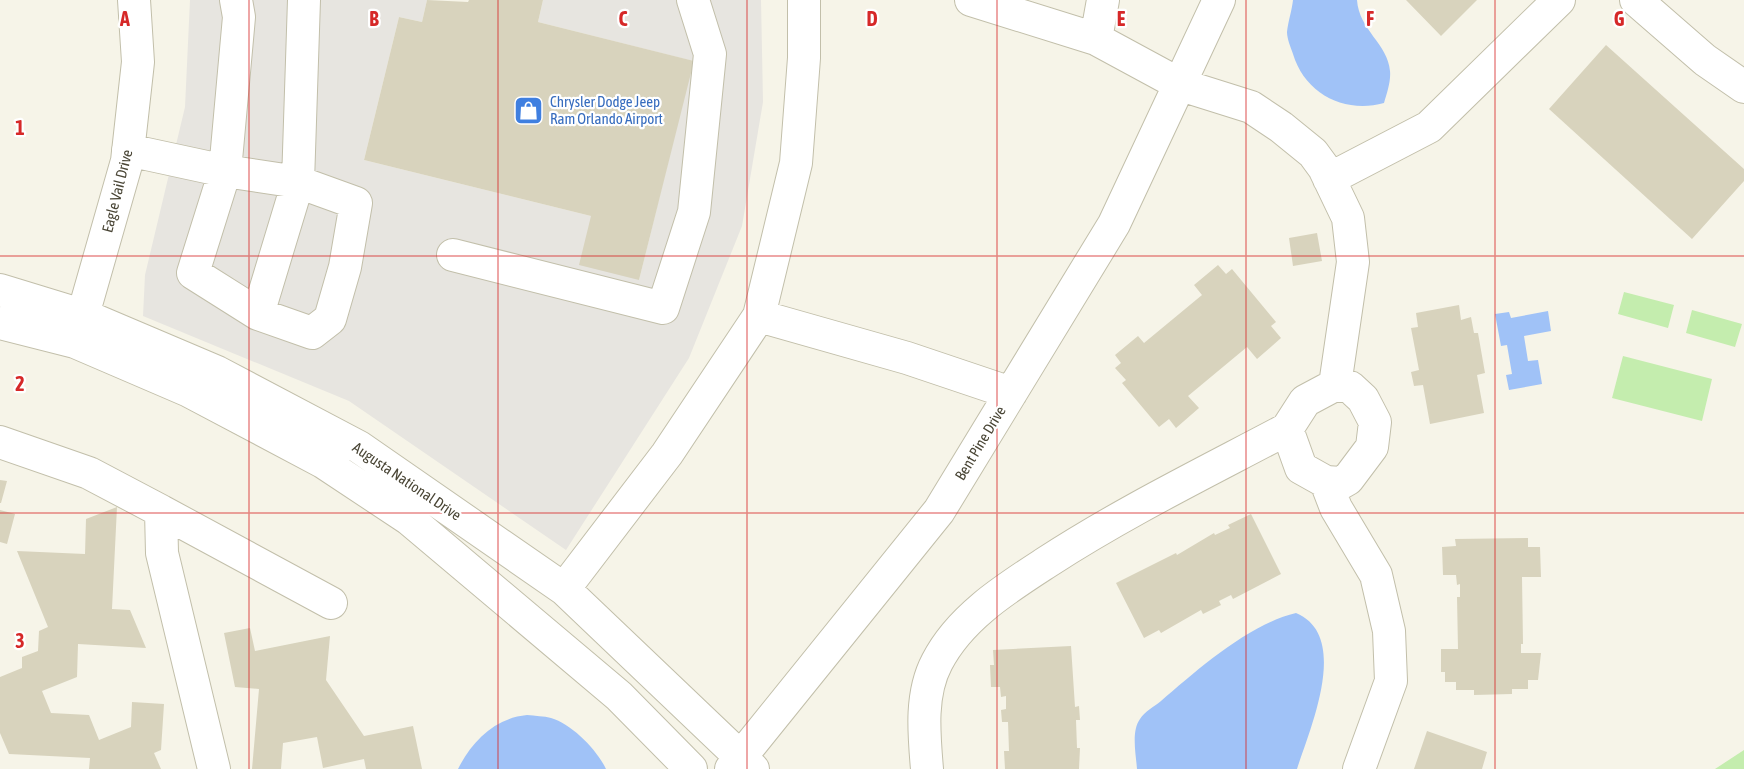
<svg xmlns="http://www.w3.org/2000/svg" width="1744" height="769" font-family="'Asap Condensed',sans-serif">
<style>
.green{fill:#c4edae}
.parking{fill:#e7e5e0}
.water{fill:#a0c2f7}
.building{fill:#d8d3bd}
.lines{fill:none;stroke-linecap:round;stroke-linejoin:round}
.minor-casing{stroke:#c2bfaa;stroke-width:34}
.minor{stroke:#fff;stroke-width:32}
.grid{fill:none;stroke:#d62828;stroke-width:1.5;stroke-opacity:0.55}
.labels{text-anchor:middle;dominant-baseline:central;stroke-width:4.5;stroke-linejoin:round;paint-order:stroke}
.shop-label{font-size:15px;fill:#366cbe;stroke:#fff;text-anchor:start}
.street-label{font-size:15px;fill:#4a4636;stroke:#fff}
.grid-label{font-size:20px;text-anchor:middle;font-weight:bold;fill:#d62828;stroke:#fff;stroke-width:4.5;stroke-linejoin:round;paint-order:stroke}
</style>
<rect width="100%" height="100%" fill="#f6f4e8"/>
<path class="green" d="M 1624,292 L 1674,305 L 1668,328 L 1618,314 Z
M 1692,310 L 1742,324 L 1735,347 L 1686,333 Z
M 1623,356 L 1712,379 L 1702,421 L 1612,398 Z
M 1744,750 L 1744,769 L 1715,769 Z"/>
<path class="parking" d="M 190,0 L 427,0 L 422,22 L 399,17 L 364,160 L 591,216 L 639,280 L 693,61 L 538,22 L 543,0 L 761,0 L 763,102 L 742,226 L 689,358 L 566,550 L 349,401 L 143,316 L 145,275 L 185,107 Z"/>
<path class="water" d="M 1293,0 L 1357,0 C 1359,30 1388,44 1390,71 C 1391,81 1387,93 1384,103 C 1345,114 1305,94 1293,54 C 1291,48 1287,39 1287,32 C 1288,22 1292,10 1293,0 Z
M 1548,311 L 1551,331 L 1524,336 L 1528,361 L 1538,360 L 1542,384 L 1509,390 L 1506,375 L 1512,374 L 1507,345 L 1501,346 L 1495,314 L 1509,312 L 1511,318 Z
M 1296,613 C 1351,636 1310,728 1297,769 L 1137,769 C 1136,755 1131,731 1140,719 C 1144,712 1155,706 1161,701 C 1197,670 1249,624 1296,613 Z
M 527,715 C 535,716 544,716 551,718 C 572,724 597,750 606,769 L 458,769 C 472,741 495,718 527,715 Z"/>
<path class="building" d="M 427,0 L 468,2 L 469,0 L 543,0 L 538,22 L 694,61 L 639,280 L 579,265 L 591,216 L 364,160 L 399,17 L 422,22 Z
M 1406,0 L 1477,0 L 1441,36 Z
M 1606,45 L 1744,169 L 1744,181 L 1692,239 L 1549,109 Z
M 1317,233 L 1322,261 L 1293,266 L 1289,238 Z
M 1218,265 L 1226,274 L 1232,269 L 1276,322 L 1271,326 L 1281,338 L 1257,359 L 1247,347 L 1188,396 L 1199,408 L 1176,428 L 1169,419 L 1159,427 L 1122,383 L 1126,380 L 1115,368 L 1121,363 L 1115,355 L 1138,336 L 1144,343 L 1202,295 L 1194,285 Z
M 1459,305 L 1461,320 L 1471,317 L 1474,333 L 1478,333 L 1485,373 L 1477,375 L 1484,413 L 1430,424 L 1423,385 L 1414,386 L 1411,372 L 1419,370 L 1411,328 L 1418,327 L 1416,313 Z
M 0,480 L 7,481 L 1,503 L 0,503 Z
M 117,507 L 112,609 L 130,610 L 146,648 L 78,644 L 77,677 L 42,691 L 51,713 L 89,715 L 99,740 L 131,727 L 132,702 L 164,704 L 161,750 L 154,753 L 161,769 L 89,769 L 90,758 L 9,754 L 0,733 L 0,677 L 22,668 L 22,657 L 38,651 L 39,631 L 48,627 L 17,551 L 85,554 L 86,519 Z
M 0,510 L 15,514 L 7,544 L 0,542 Z
M 1251,514 L 1281,574 L 1233,599 L 1231,595 L 1219,601 L 1221,605 L 1203,614 L 1201,610 L 1161,633 L 1159,630 L 1144,638 L 1116,583 L 1176,553 L 1177,555 L 1214,533 L 1215,535 L 1230,528 L 1228,525 Z
M 1528,538 L 1528,547 L 1540,547 L 1541,577 L 1522,577 L 1523,644 L 1521,644 L 1521,653 L 1541,653 L 1538,680 L 1528,680 L 1528,689 L 1512,689 L 1512,694 L 1474,695 L 1474,690 L 1456,690 L 1456,682 L 1445,682 L 1445,672 L 1441,672 L 1441,649 L 1458,649 L 1457,597 L 1460,597 L 1460,584 L 1457,585 L 1456,575 L 1443,575 L 1442,547 L 1456,546 L 1455,539 Z
M 250,628 L 255,651 L 330,636 L 326,680 L 364,736 L 413,726 L 422,769 L 366,769 L 364,759 L 323,768 L 317,737 L 283,743 L 281,769 L 252,769 L 259,689 L 235,687 L 224,633 Z
M 1071,646 L 1075,707 L 1079,706 L 1080,720 L 1076,720 L 1077,748 L 1080,748 L 1079,769 L 1005,769 L 1004,751 L 1009,751 L 1008,722 L 1002,722 L 1001,710 L 1006,709 L 1006,696 L 1001,697 L 1000,687 L 991,687 L 990,665 L 994,665 L 993,650 Z
M 1427,731 L 1487,752 L 1482,769 L 1414,769 Z"/>
<g class="lines">
<defs>
<path id="minor" d="M 971,0 L 1096,39 L 1181,85 L 1251,107 L 1281,127 L 1313,153 L 1324,168 L 1348,218 L 1353,262 L 1335,385
M 1636,0 L 1705,60 L 1744,87
M 1096,39 L 1103,0
M 128,150 L 225,171 L 239,17 L 236,0
M 225,171 L 298,182 L 356,203 L 345,267 L 330,319 L 312,333 L 258,314 L 193,273 Z
M 1329,179 L 1429,127 L 1559,0
M 453,255 L 663,308 L 694,212 L 710,54 L 693,0
M 0,290 L 85,316 L 217,372 L 359,447 L 564,589 L 753,769
M 258,314 L 298,182 L 304,0
M 759,316 L 796,163 L 804,58 L 804,0
M 0,323 L 75,342 L 189,391 L 323,462 L 409,519 L 619,696 L 691,769
M 77,336 L 127,161 L 138,62 L 134,0
M 1335,385 L 1350,387 L 1363,399 L 1375,422 L 1372,447 L 1348,479 L 1341,483 L 1326,482 L 1301,468 L 1287,429 L 1305,401 Z
M 0,442 L 89,473 L 161,511 L 162,553 L 214,769
M 1326,482 L 1336,508 L 1376,575 L 1389,631 L 1391,681 L 1359,769
M 161,511 L 331,603
M 564,589 L 667,454 L 759,316 L 907,358 L 1011,393
M 731,769 L 939,511 L 1114,224 L 1219,0
M 927,769 C 924,734 920,694 937,662 C 960,617 1007,588 1047,562 C 1124,512 1206,472 1287,429"/>
</defs>
<use href="#minor" class="minor-casing"/>
<use href="#minor" class="minor"/>
</g>
<path class="grid" d="M 249,0 L 249,769M 498,0 L 498,769M 747,0 L 747,769M 997,0 L 997,769M 1246,0 L 1246,769M 1495,0 L 1495,769M 0,256 L 1744,256M 0,513 L 1744,513"/>
<defs>
<symbol id="shop-square" viewBox="-11 -11 22 22"><rect x="-9" y="-9" width="18" height="18" rx="4" fill="#3f7fe0" stroke="#fff"/><path d="M-5-2.5h2.3a2.7 3.5 0 0 1 5.4 0H5L5.5 6h-11ZM-1.5-2.5h3a1.5 2.3 0 0 0-3 0Z" fill="#fff"/></symbol>
</defs>
<g fill-rule="evenodd">
<use href="#shop-square" x="512" y="94" width="33" height="33"/>
</g>
<g class="labels">
<g class="shop-label">
<text x="550" y="101">Chrysler Dodge Jeep<tspan x="550" dy="17">Ram Orlando Airport</tspan></text>
</g>
<g class="street-label">
<text transform="translate(117 191) rotate(-76)">Eagle Vail Drive</text>
<text transform="translate(980 443) rotate(-59)">Bent Pine Drive</text>
<text transform="translate(407 481) rotate(34)">Augusta National Drive</text>
</g>
</g>
<g class="grid-label">
<text x="125" y="26">A</text>
<text x="374" y="26">B</text>
<text x="623" y="26">C</text>
<text x="872" y="26">D</text>
<text x="1121" y="26">E</text>
<text x="1370" y="26">F</text>
<text x="1619" y="26">G</text>
<text x="20" y="135">1</text>
<text x="20" y="391">2</text>
<text x="20" y="648">3</text>
</g>
</svg>
